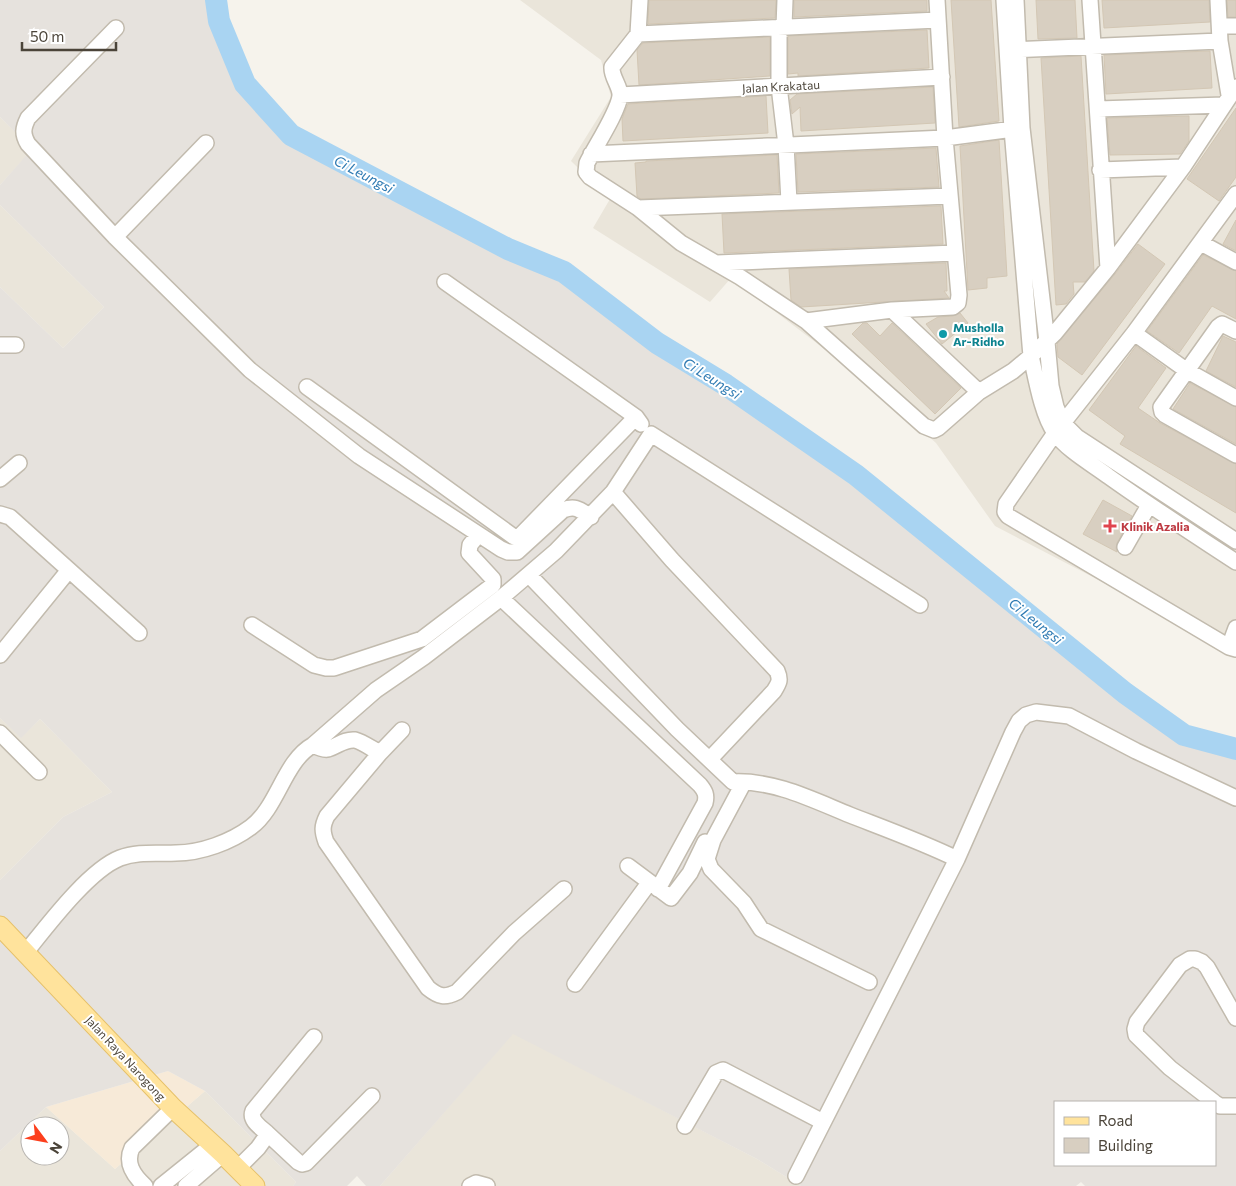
<svg xmlns="http://www.w3.org/2000/svg" width="1236" height="1186" font-family="Commissioner,sans-serif">
<style>
.residential{fill:#eae5da;fill-rule:evenodd}
.commercial{fill:#f7ead8}
.industrial{fill:#e6e2dd;fill-rule:evenodd}
.lines{fill:none;stroke-linecap:round;stroke-linejoin:round}
.river{stroke:#a9d4f2;stroke-width:22}
.building{fill:#d8cfc1;stroke:#d3c7b4}
.minor-casing{stroke:#c2bbae;stroke-width:18}
.major-casing{stroke:#e6c16a;stroke-width:21}
.minor{stroke:#fff;stroke-width:15}
.major{stroke:#ffe39c;stroke-width:19}
.culture-dot{fill:#0f9aa8;stroke:#fff;stroke-width:2}
.health-dot{fill:#e0444e;stroke:#fff;stroke-width:2}
.labels{text-anchor:middle;dominant-baseline:central;stroke-width:4;stroke-linejoin:round;paint-order:stroke}
.street-label{font-size:12px;fill:#4b4439;stroke:#fff}
.culture-label{font-size:12px;font-weight:bold;fill:#0d838f;stroke:#fff;text-anchor:start}
.health-label{font-size:12px;font-weight:bold;fill:#be3a42;stroke:#fff;text-anchor:start}
.water-label{font-size:14px;font-style:italic;fill:#2e7ab2;stroke:#fff}
</style>
<rect width="100%" height="100%" fill="#f6f3ec"/>
<path class="residential" d="M 520,0 L 1236,0 L 1236,650 L 1229,648 L 995,526 L 936,443 L 869,383 L 731,278 L 710,302 L 593,228 L 610,199 L 571,161 L 611,97 L 601,60 Z
M 0,117 L 33,149 L 0,185 Z
M 0,205 L 104,307 L 63,348 L 0,287 Z
M 0,718 L 21,737 L 40,719 L 112,792 L 63,817 L 0,880 Z
M 513,1033 L 757,1159 L 801,1186 L 380,1186 Z
M 205,1091 L 296,1182 L 293,1186 L 0,1186 L 0,1151 L 46,1107 L 115,1169 ZM 30,1126 L 60,1126 L 60,1156 L 30,1156 Z"/>
<path class="commercial" d="M 168,1071 L 205,1091 L 115,1169 L 46,1107 Z"/>
<path class="industrial" d="M 0,0 L 216,0 L 219,21 L 245,84 L 291,135 L 404,195 L 564,272 L 657,343 L 806,441 L 949,550 L 1125,693 L 1184,735 L 1236,749 L 1236,1186 L 1085,1186 L 1081,1182 L 1076,1186 L 801,1186 L 757,1159 L 513,1034 L 380,1186 L 366,1186 L 357,1176 L 347,1186 L 293,1186 L 296,1182 L 205,1091 L 168,1071 L 46,1107 L 0,1151 L 0,880 L 63,817 L 112,792 L 40,719 L 21,738 L 0,718 L 0,287 L 63,348 L 104,307 L 0,205 L 0,185 L 32,149 L 0,117 ZM 1055,1102 L 1215,1102 L 1215,1165 L 1055,1165 Z"/>
<g class="lines">
<path class="river" d="M 216,0 L 219,21 L 245,84 L 291,135 L 508,249 L 564,272 L 657,343 L 726,385 L 856,475 L 1125,693 L 1184,735 L 1236,749"/>
</g>
<path class="building" d="M 649,0 L 776,0 L 775,18 L 648,24 Z
M 794,0 L 927,0 L 927,11 L 794,17 Z
M 951,0 L 991,0 L 999,121 L 959,127 Z
M 1036,0 L 1075,0 L 1077,38 L 1038,39 Z
M 1102,0 L 1209,0 L 1210,22 L 1104,28 Z
M 1227,0 L 1236,0 L 1236,17 L 1228,17 Z
M 927,30 L 929,68 L 798,76 L 798,73 L 788,74 L 788,36 Z
M 770,37 L 770,76 L 639,85 L 637,50 L 643,43 Z
M 1210,51 L 1212,88 L 1106,94 L 1104,55 Z
M 1081,56 L 1094,271 L 1085,282 L 1073,282 L 1074,294 L 1066,304 L 1056,305 L 1041,58 Z
M 933,87 L 935,123 L 801,131 L 800,107 L 792,114 L 790,100 L 797,94 Z
M 766,96 L 768,133 L 623,141 L 622,119 L 628,104 Z
M 1236,108 L 1236,177 L 1219,201 L 1187,179 Z
M 1189,116 L 1189,141 L 1180,154 L 1110,155 L 1107,118 Z
M 999,140 L 1007,276 L 987,278 L 987,288 L 968,290 L 960,146 Z
M 936,148 L 939,187 L 798,192 L 796,154 Z
M 777,155 L 779,193 L 641,199 L 637,196 L 635,163 L 646,162 L 646,161 Z
M 941,206 L 943,244 L 724,253 L 722,214 Z
M 1236,220 L 1236,251 L 1223,244 Z
M 1138,244 L 1165,264 L 1082,375 L 1058,357 L 1057,344 L 1115,274 Z
M 1203,255 L 1236,271 L 1236,319 L 1212,306 L 1179,353 L 1147,331 Z
M 946,263 L 947,291 L 944,291 L 949,298 L 801,307 L 791,300 L 789,269 Z
M 960,313 L 968,323 L 942,344 L 926,324 L 938,317 L 953,316 Z
M 863,323 L 867,323 L 880,336 L 892,323 L 961,388 L 935,414 L 852,334 Z
M 1223,336 L 1236,342 L 1236,387 L 1206,371 Z
M 1136,346 L 1166,368 L 1138,408 L 1160,423 L 1236,464 L 1236,513 L 1120,444 L 1125,436 L 1089,410 Z
M 1190,383 L 1236,407 L 1236,444 L 1173,409 Z
M 1103,500 L 1132,516 L 1117,543 L 1116,548 L 1117,552 L 1083,534 Z"/>
<g class="lines">
<defs>
<path id="minor" d="M 640,0 L 638,34 L 612,67 C 611,77 621,87 620,96 C 618,112 595,147 587,163 L 586,172 L 590,177 L 638,208 L 681,243 L 740,277 L 806,321 L 924,426 L 934,430 L 938,428 L 979,392 L 1013,371 L 1031,356 L 1055,333 L 1108,268 L 1183,167 L 1236,87
M 1004,0 L 1012,129 L 1031,356 C 1036,378 1042,415 1055,433 C 1067,450 1092,464 1108,476 C 1150,506 1193,534 1236,562
M 1016,0 L 1022,128 L 1047,342 L 1051,386 L 1056,407 L 1063,423 L 1077,437 L 1236,541
M 1090,0 L 1108,268
M 1218,0 L 1220,41 L 1229,95
M 1220,26 L 1236,26
M 779,27 L 779,86 L 786,145 L 789,202
M 784,27 L 785,0
M 116,28 L 28,118 C 23,128 22,134 28,144 L 115,237 L 250,370 L 359,456 L 501,549 L 508,552 L 517,552 L 563,510 C 576,505 580,510 591,517
M 638,34 L 938,20
M 1009,50 L 1220,41
M 620,95 L 942,77
M 1098,109 L 1224,105
M 591,154 L 945,138 L 1021,128
M 1100,170 L 1183,167
M 638,208 L 950,196
M 115,237 L 206,143
M 1201,243 L 1236,262
M 717,263 L 955,253
M 445,282 L 636,417 L 641,424
M 892,310 L 979,392
M 806,321 L 892,310 L 953,307 L 958,303 L 959,295 L 945,138 L 937,0
M 1236,331 L 1222,324 L 1218,327 L 1161,407 L 1162,412 L 1165,415 L 1236,455
M 1134,333 L 1186,370 L 1236,398
M 0,345 L 16,345
M 307,387 L 514,537 L 520,536 L 636,417
M 0,479 L 19,463
M 613,492 L 672,560 L 777,671 C 781,680 779,683 774,691 L 710,759
M 0,514 L 10,517 L 69,570 L 0,655
M 1125,547 L 1149,505
M 69,570 L 139,633
M 529,575 L 677,729 L 733,782 C 774,780 813,800 850,815 C 886,829 922,842 957,859 L 1013,732 L 1019,721 L 1026,715 L 1036,712 L 1069,716 L 1136,751 L 1236,798
M 501,598 L 700,785 C 705,791 707,795 705,803 L 658,889
M 252,625 L 314,665 L 326,668 L 334,668 L 422,639 L 493,585 L 493,579 L 469,553 L 470,545 L 478,535
M 1236,628 L 1229,647 L 1236,649
M 1229,647 L 1008,516 L 1005,512 L 1006,504 L 1055,433 L 1134,333 L 1236,194
M 0,733 L 39,772
M 313,745 C 317,747 323,750 328,749 C 338,746 344,739 355,740 C 363,742 372,749 380,753 L 402,730
M 380,753 L 327,816 C 322,826 322,831 326,842 L 428,988 C 439,997 445,998 457,992 L 514,933 L 564,889
M 744,782 L 713,840 L 707,859 L 711,869 L 744,903 L 761,929 L 869,982
M 628,866 L 671,898 L 690,873 L 705,842
M 26,952 C 47,926 89,870 120,858 C 138,851 157,854 176,853 C 201,853 231,842 251,827 C 278,807 284,761 313,745 L 376,690 L 424,657 L 501,598 L 556,551 L 613,492 L 651,434 L 920,605
M 575,984 L 649,883
M 1214,1102 L 1170,1068 L 1136,1035 L 1135,1029 L 1137,1022 L 1180,965 L 1190,959 L 1195,959 L 1202,962 L 1207,967 L 1236,1018
M 1215,1103 L 1220,1106 L 1236,1106
M 685,1126 L 716,1073 L 723,1070 L 823,1122
M 268,1134 C 262,1128 249,1121 253,1111 L 314,1037
M 238,1168 L 258,1148 L 268,1134 L 298,1162 L 302,1164 L 306,1163 L 372,1096
M 796,1176 L 957,859
M 145,1186 C 133,1175 125,1163 132,1148 L 173,1108
M 161,1186 L 212,1145
M 186,1186 L 223,1154
M 470,1186 L 476,1183 L 487,1186"/>
<path id="major" d="M 0,926 L 173,1108 L 223,1154 L 255,1186"/>
</defs>
<use href="#minor" class="minor-casing"/>
<use href="#major" class="major-casing"/>
<use href="#minor" class="minor"/>
<use href="#major" class="major"/>
</g>
<circle class="culture-dot" cx="943" cy="334" r="5"/>
<path class="health-dot" d="M1107.5 518.5h5v5h5v5h-5v5h-5v-5h-5v-5h5z"/>
<g class="labels">
<g class="street-label">
<text transform="translate(781 86) rotate(-3)">Jalan Krakatau</text>
<text transform="translate(126 1058) rotate(47)">Jalan Raya Narogong</text>
</g>
<g class="culture-label">
<text x="953" y="327">Musholla<tspan x="953" dy="14">Ar-Ridho</tspan></text>
</g>
<g class="health-label">
<text x="1121" y="526">Klinik Azalia</text>
</g>
<g class="water-label">
<text transform="translate(364 174) rotate(28)">Ci Leungsi</text>
<text transform="translate(712 378) rotate(32)">Ci Leungsi</text>
<text transform="translate(1036 621) rotate(39)">Ci Leungsi</text>
</g>
</g>
<rect x="1054" y="1101" width="162" height="65" fill="#ffffff" stroke="#b7b4b0"/>
<rect x="1064" y="1117" width="25" height="8" fill="#ffe39c" stroke="#b7b4b0"/>
<text x="1098" y="1126" font-size="15" fill="#4b4439">Road</text>
<rect x="1064" y="1138" width="25" height="15" fill="#d8cfc1" stroke="#b7b4b0"/>
<text x="1098" y="1151" font-size="15" fill="#4b4439">Building</text>
<g transform="translate(45 1141) rotate(122)"><circle r="24" fill="#ffffff" stroke="#b7b4b0"/>
<path d="M0-4L9 19L0 12L-9 19Z" fill="#fc3f1d"/>
<text y="-8" font-size="14" font-weight="bold" text-anchor="middle" fill="#4b4439">N</text>
</g>
<path d="M22 42v8h94v-8" fill="none" stroke="#4b4439" stroke-width="2.5"/>
<text x="30" y="42" font-size="15" fill="#4b4439" stroke="#ffffff" stroke-width="4" paint-order="stroke">50 m</text>
</svg>
